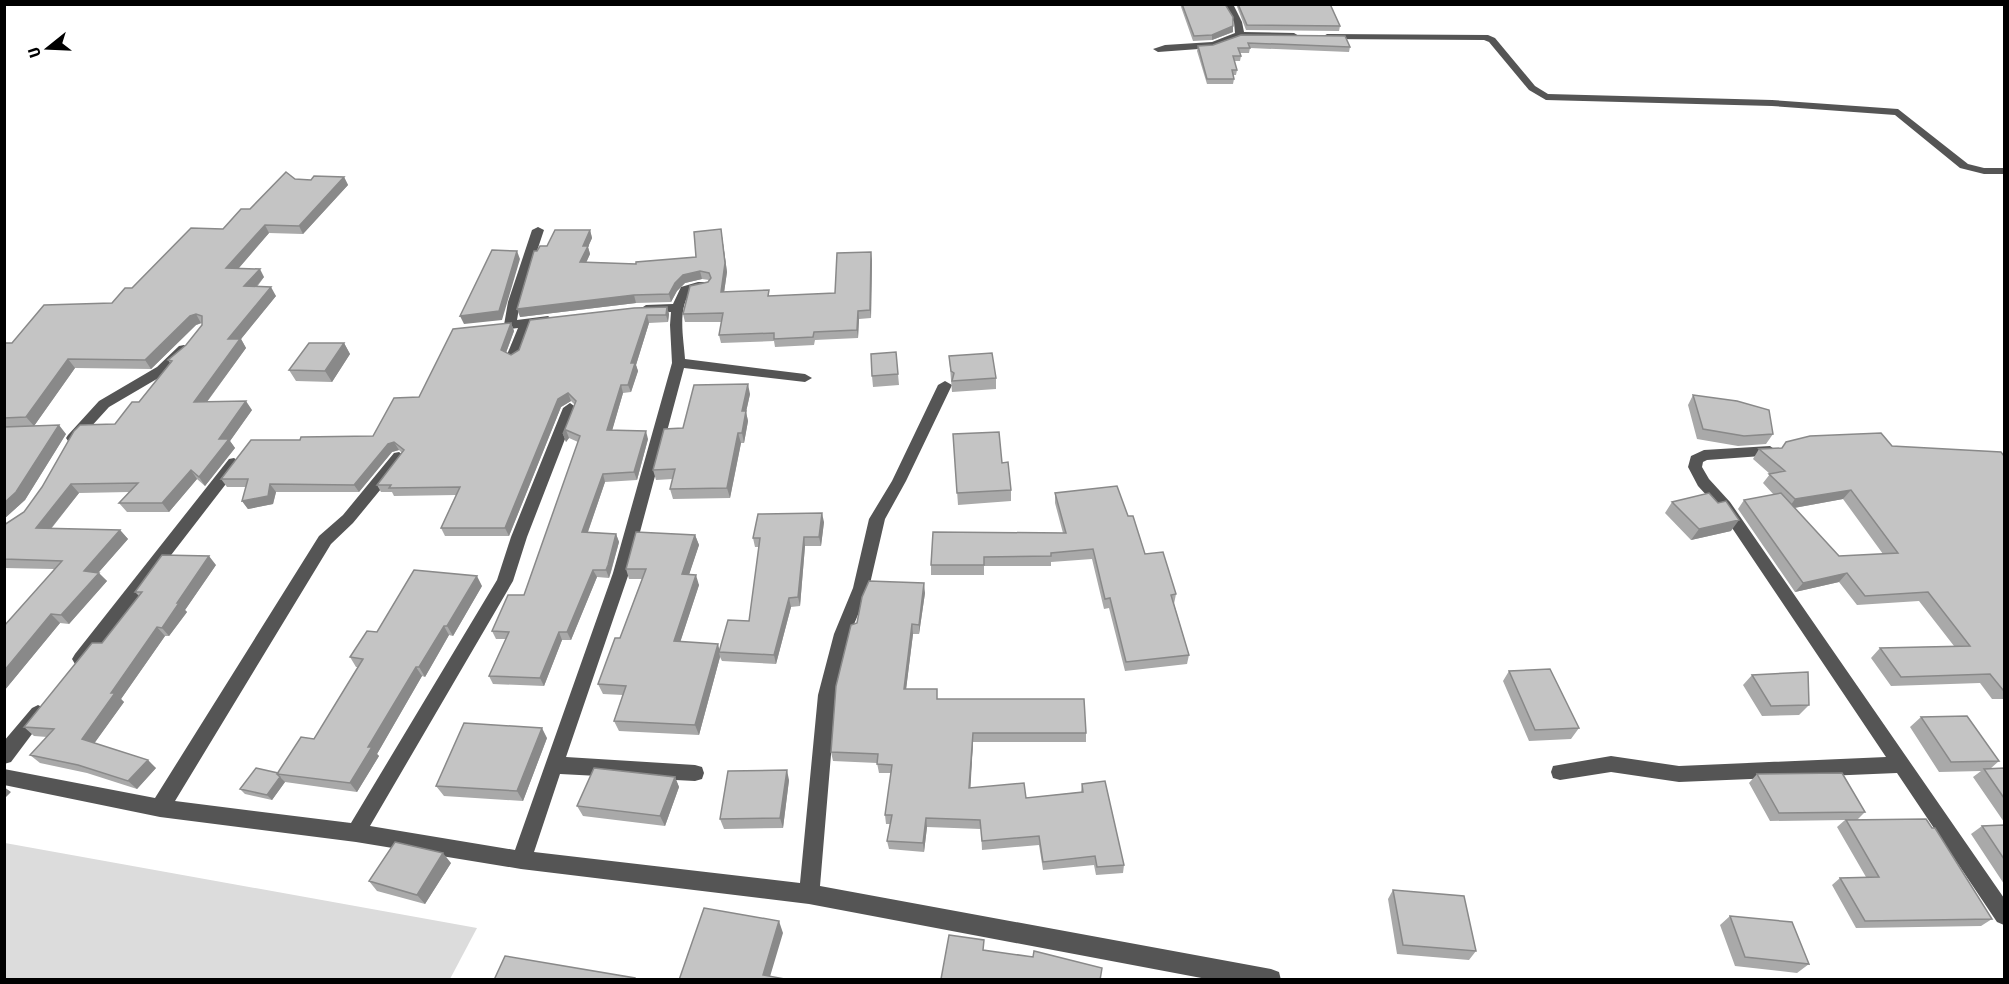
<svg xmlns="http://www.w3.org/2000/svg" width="2009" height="984" font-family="'Fira Sans Condensed',sans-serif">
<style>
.green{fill:#dcdcdc}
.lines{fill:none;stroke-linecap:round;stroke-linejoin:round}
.minor{fill:#555;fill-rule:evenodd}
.wall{fill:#a9a9a9;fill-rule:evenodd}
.shaded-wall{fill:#898989}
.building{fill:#c4c4c4;stroke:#898989;stroke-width:1.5}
</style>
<rect width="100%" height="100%" fill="#fff"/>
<path class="green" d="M 4,843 L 5,843 L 477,928 L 450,979 L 5,979 Z"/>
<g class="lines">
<path class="minor" d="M 1224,4 L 1233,4 L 1242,22 L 1244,32 L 1294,33 L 1299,36 L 1294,39 L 1240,38 L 1212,48 L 1158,52 L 1153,49 L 1165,45 L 1212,42 L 1235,33 L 1234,22 Z
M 1327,34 L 1488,35 L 1495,38 L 1535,86 L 1548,94 L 1772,100 L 1898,109 L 1968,164 L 1984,168 L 2004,168 L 2004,174 L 1984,174 L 1960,168 L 1895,115 L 1772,106 L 1546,100 L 1529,90 L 1489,42 L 1484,40 L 1324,39 L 1322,37 Z
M 538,227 L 544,230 L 520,302 L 517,320 L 548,316 L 554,320 L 553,323 L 531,326 L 520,357 L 513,361 L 506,357 L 518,328 L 510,329 L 504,325 L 508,302 L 532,230 Z
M 698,282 L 709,282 L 711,285 L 709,288 L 693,290 C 676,305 684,340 685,359 L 805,374 L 812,378 L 805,382 L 684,368 L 629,573 L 566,757 L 695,765 L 702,767 L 704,773 L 702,779 L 695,781 L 560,774 L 534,852 L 800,883 L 818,695 L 834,634 L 853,588 L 869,519 L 892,481 L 938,385 L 945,381 L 952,385 L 906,481 L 885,519 L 869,588 L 850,634 L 836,695 L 820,886 L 1271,969 L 1279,972 L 1281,980 L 1212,980 L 809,904 L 521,869 L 356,842 L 160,817 L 4,785 L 4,769 L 155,798 L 319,536 L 343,515 L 394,453 L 399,452 L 406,457 L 404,461 L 353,523 L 331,544 L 175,801 L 351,823 L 497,580 L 511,537 L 563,408 L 570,403 L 577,408 L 527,537 L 513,581 L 370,826 L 515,850 L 613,573 L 672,363 L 670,325 L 671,312 L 646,313 L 640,309 L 646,305 L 673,304 L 681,287 Z
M 184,345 L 191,349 L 167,373 L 109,407 L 78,441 L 68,441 L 66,438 L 68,435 L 99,401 L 157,367 L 179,346 Z
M 1770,446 L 1777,451 L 1775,455 L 1707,460 L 1703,462 L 1702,467 L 1709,479 L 1730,502 L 2004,898 L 2004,925 L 1997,922 L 1897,773 L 1679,782 L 1611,772 L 1560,780 L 1553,778 L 1551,772 L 1553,766 L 1611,756 L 1679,766 L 1886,757 L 1720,510 L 1698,486 L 1688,467 L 1691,456 L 1704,450 Z
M 234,458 L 241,463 L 239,467 L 87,664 L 81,666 L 75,664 L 72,659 L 75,654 L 229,459 Z
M 38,705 L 44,708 L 47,713 L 44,718 L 11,762 L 4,764 L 4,741 L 32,708 Z"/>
</g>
<path class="wall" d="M 1180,4 L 1225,4 L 1233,26 L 1233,32 L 1212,40 L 1193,41 Z
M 1236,4 L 1330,4 L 1340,26 L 1339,31 L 1246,30 Z
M 1241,35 L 1350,47 L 1349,52 L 1250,48 L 1249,53 L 1240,53 L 1241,56 L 1240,61 L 1234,61 L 1237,70 L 1236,75 L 1233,75 L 1234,79 L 1233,84 L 1207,84 L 1197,51 L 1198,46 L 1213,45 Z
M 344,177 L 348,185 L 303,234 L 269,233 L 239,268 L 264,277 L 257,287 L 276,296 L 241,339 L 246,348 L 207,402 L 252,410 L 230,441 L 235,448 L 205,486 L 197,479 L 169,512 L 127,512 L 119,503 L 129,492 L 79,493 L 51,529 L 120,530 L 128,539 L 98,573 L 107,581 L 69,624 L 60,623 L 4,691 L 54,569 L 4,568 L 4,525 L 24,512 L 115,424 L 139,402 L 170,363 L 168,360 L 186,345 L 202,325 L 202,323 L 196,325 L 151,369 L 75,368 L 34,426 L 66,434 L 25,500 L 4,519 L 4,343 L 12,343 L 112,303 L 132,288 L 223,229 L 295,179 L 311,180 Z
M 721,229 L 727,272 L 724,292 L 770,296 L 835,293 L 872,260 L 871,318 L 859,319 L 858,338 L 815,340 L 814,345 L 775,347 L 774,341 L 721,343 L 719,335 L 722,322 L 685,322 L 683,314 L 709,280 L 702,279 L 685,283 L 677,291 L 671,302 L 636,303 L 520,317 L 547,246 L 590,230 L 592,238 L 588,247 L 590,254 L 586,262 L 636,264 L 696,257 Z
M 667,307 L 669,314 L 668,322 L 649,323 L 636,365 L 638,371 L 631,392 L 623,393 L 612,430 L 648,439 L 637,480 L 605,482 L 588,532 L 616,534 L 619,542 L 611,572 L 609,578 L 597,577 L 571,640 L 562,640 L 544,686 L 493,684 L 489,676 L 506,639 L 496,639 L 492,631 L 524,595 L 578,442 L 569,438 L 566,442 L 563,434 L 575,405 L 571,401 L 561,407 L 509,536 L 445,536 L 441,528 L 456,495 L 394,496 L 392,492 L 381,492 L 377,485 L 402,453 L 399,450 L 392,452 L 359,492 L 276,492 L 273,504 L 248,509 L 242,501 L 246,487 L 227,487 L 221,479 L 300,440 L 373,436 L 419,397 L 511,323 L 514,331 L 506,353 L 511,355 Z
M 344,343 L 350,354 L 332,382 L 296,381 L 289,370 Z
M 949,356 L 996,378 L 996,389 L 952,392 Z
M 898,374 L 899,385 L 873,387 L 872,376 Z
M 750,394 L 746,412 L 748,421 L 744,443 L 741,443 L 730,498 L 673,499 L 670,489 L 673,479 L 656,480 L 653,470 L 683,428 Z
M 1693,395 L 1773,434 L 1766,444 L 1738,446 L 1697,439 L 1688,405 Z
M 953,434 L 1002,463 L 1011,490 L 1011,501 L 958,505 Z
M 1892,446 L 2004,456 L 2004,699 L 1992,699 L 1980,683 L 1891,686 L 1871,658 L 1880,648 L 1954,646 L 1919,601 L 1857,605 L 1839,582 L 1795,592 L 1738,509 L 1744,500 L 1774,495 L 1763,483 L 1770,474 L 1753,459 L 1759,449 ZM 1843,499 L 1883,554 L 1839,556 L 1794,508 Z
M 1055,493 L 1128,516 L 1145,554 L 1176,594 L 1174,604 L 1189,655 L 1187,664 L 1125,671 L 1109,608 L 1104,609 L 1092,559 L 1051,562 L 1051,566 L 984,566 L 984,575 L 931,575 L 931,565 L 1063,533 L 1055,503 Z
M 1672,502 L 1731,531 L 1691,540 L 1665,513 Z
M 824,522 L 821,546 L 805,546 L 800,606 L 791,607 L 776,664 L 722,661 L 720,657 L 699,735 L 619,731 L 614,721 L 623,695 L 603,694 L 598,684 L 620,638 L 642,579 L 629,579 L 626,569 L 695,535 L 699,545 L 689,574 L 699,585 L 680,642 L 720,650 L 749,621 L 759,547 L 755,547 L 753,538 Z
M 216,565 L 185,610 L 187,612 L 169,636 L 165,636 L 121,699 L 124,702 L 94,743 L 156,768 L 137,789 L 87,773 L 40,763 L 30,755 L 47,737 L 34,736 L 24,727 L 102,643 L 139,596 L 135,592 Z
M 482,586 L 453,636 L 449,635 L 425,677 L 422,676 L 377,754 L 379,756 L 357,792 L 285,782 L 272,800 L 245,794 L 240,789 L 278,773 L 314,739 L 358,667 L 356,667 L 350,657 L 377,632 Z
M 925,593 L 919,634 L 913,634 L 906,689 L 938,699 L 1086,733 L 1086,742 L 973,742 L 970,788 L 1026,798 L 1081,792 L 1082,784 L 1124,865 L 1123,873 L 1096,875 L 1094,865 L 1043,870 L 1039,845 L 982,850 L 981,829 L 927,827 L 924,852 L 889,849 L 887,841 L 890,824 L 886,824 L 885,815 L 891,773 L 879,773 L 877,763 L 833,761 L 831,752 L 857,623 Z
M 1509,671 L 1579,728 L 1571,739 L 1529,741 L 1503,681 Z
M 1752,675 L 1809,705 L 1799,715 L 1762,716 L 1743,685 Z
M 1921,717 L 1999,761 L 1990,769 L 2004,768 L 2004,822 L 1973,777 L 1981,771 L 1939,772 L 1910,727 Z
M 547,738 L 523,801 L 444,796 L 436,786 Z
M 1757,774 L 1865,812 L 1857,820 L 1992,919 L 1981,926 L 1856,928 L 1832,885 L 1840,878 L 1866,877 L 1837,827 L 1845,820 L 1770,821 L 1749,783 Z
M 675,777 L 679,787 L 665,826 L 583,816 L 577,806 Z
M 789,780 L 783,828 L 724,829 L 720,819 Z
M 2004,825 L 2004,884 L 1971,834 L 1982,826 Z
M 451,863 L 425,904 L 377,891 L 369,881 Z
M 1393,890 L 1476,951 L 1469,960 L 1397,954 L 1388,899 Z
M 1730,916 L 1809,964 L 1797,973 L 1735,966 L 1720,925 Z"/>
<path class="shaded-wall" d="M 1233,26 L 1233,32 L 1212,40 L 1212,35 Z
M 344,177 L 348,185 L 303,234 L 299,226 Z
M 265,225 L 269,233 L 231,277 L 226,268 Z
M 721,229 L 727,272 L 723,300 L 721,292 Z
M 590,230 L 592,238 L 588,247 L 590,254 L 583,270 L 580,262 L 583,246 Z
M 517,251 L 520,259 L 502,320 L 464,324 L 460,316 Z
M 871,252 L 872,260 L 871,318 L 870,310 Z
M 260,269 L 264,277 L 249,295 L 244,286 Z
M 700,271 L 702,279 L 685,283 L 677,291 L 671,302 L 669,294 L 675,283 L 683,275 Z
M 271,287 L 276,296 L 241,339 L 246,348 L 200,411 L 194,402 L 228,339 Z
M 634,295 L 636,303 L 520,317 L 517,309 Z
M 667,307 L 669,314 L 668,322 L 666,315 Z
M 858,311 L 859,319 L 858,338 L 857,330 Z
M 196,314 L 201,323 L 196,325 L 151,369 L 145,360 L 190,316 Z
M 647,315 L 649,323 L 636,365 L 638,371 L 631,392 L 628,385 L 631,363 Z
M 511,323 L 514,331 L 504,358 L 501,350 Z
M 344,343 L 350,354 L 332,382 L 325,371 Z
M 68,359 L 75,368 L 34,426 L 26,417 Z
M 748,384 L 750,394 L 746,412 L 748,421 L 744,443 L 742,433 L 742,411 Z
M 621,385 L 623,393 L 610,438 L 607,430 Z
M 568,393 L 571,401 L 561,407 L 509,536 L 505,528 L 558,399 Z
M 246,401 L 252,410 L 230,441 L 235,448 L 205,486 L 199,477 L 219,439 Z
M 59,425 L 66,434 L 25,500 L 4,519 L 4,503 Z
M 566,430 L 569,438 L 566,442 L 563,434 Z
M 646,431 L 648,439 L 637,480 L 634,472 Z
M 738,433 L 741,443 L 730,498 L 727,488 Z
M 394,442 L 399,450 L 392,452 L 359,492 L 354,485 L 388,444 Z
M 191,470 L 197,479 L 169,512 L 162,503 Z
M 603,474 L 605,482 L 585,540 L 582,532 Z
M 71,484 L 79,493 L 44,537 L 36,528 Z
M 270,484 L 276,492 L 273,504 L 248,509 L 242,501 Z
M 1851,490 L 1843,499 L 1788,509 L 1795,499 Z
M 822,513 L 824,522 L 821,546 L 819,537 Z
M 1739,520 L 1731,531 L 1691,540 L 1699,529 Z
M 120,530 L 128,539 L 92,580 L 84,571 Z
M 616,534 L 619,542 L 609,578 L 606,570 Z
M 695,535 L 699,545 L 686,584 L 682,574 Z
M 804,537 L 805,546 L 800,606 L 798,597 Z
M 209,556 L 216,565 L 185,610 L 187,612 L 169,636 L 162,628 L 177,603 Z
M 593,570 L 597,577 L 571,640 L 567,632 Z
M 99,573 L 107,581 L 69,624 L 61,615 Z
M 1847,573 L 1839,582 L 1795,592 L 1803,583 Z
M 696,575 L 699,585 L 677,652 L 674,641 Z
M 477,576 L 482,586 L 453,636 L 447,626 Z
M 924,583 L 925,593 L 919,634 L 919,625 Z
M 789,598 L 791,607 L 776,664 L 774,655 Z
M 51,614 L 60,623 L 4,691 L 4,671 Z
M 912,624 L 913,634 L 905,698 L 904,689 Z
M 444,626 L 449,635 L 425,677 L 419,667 Z
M 157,627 L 165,636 L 121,699 L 124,702 L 91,748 L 82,739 L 111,693 Z
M 559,632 L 562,640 L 544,686 L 540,678 Z
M 718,644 L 720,652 L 719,652 L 720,657 L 699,735 L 695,725 Z
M 416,667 L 422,676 L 377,754 L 379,756 L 357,792 L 350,783 L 368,747 Z
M 542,728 L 547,738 L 523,801 L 517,791 Z
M 973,733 L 973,742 L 970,797 L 969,788 Z
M 148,760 L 156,768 L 137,789 L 128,781 Z
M 787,770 L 789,780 L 783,828 L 780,818 Z
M 280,777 L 285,782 L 272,800 L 267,795 Z
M 675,777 L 679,787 L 665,826 L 660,816 Z
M 4,787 L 11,792 L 4,799 Z
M 926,818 L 927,827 L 924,852 L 923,843 Z
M 443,853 L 451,863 L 425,904 L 417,895 Z
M 779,921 L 783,933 L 769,980 L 763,975 Z"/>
<path class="building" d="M 1182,4 L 1225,4 L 1233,17 L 1233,26 L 1212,35 L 1194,36 Z
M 1238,4 L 1330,4 L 1340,26 L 1247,25 Z
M 1241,35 L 1345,36 L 1350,47 L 1248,43 L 1250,48 L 1238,48 L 1241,56 L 1233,56 L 1237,70 L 1232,70 L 1234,79 L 1207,79 L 1198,46 L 1213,45 Z
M 286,172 L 295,179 L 311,180 L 314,176 L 344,177 L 299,226 L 265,225 L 226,268 L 260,269 L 244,286 L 271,287 L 228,339 L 240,339 L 194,402 L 246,401 L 219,439 L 229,439 L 199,477 L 191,470 L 162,503 L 119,503 L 138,483 L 71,484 L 36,528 L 120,530 L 84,571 L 99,573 L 61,615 L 51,614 L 4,671 L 4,626 L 62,561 L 4,559 L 4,525 L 24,512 L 42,487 L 74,431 L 80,425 L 115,424 L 132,402 L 139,402 L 172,361 L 168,360 L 186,345 L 202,325 L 202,316 L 196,314 L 190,316 L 145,360 L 68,359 L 26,417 L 4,418 L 4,343 L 12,343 L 44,305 L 112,303 L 125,288 L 132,288 L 191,228 L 223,229 L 241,209 L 250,209 Z
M 721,229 L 725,263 L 721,292 L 769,290 L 768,296 L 835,293 L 837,253 L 871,252 L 870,310 L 858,311 L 857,330 L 814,332 L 813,337 L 774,339 L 774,333 L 719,335 L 723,313 L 683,314 L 690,286 L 708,282 L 711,278 L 709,273 L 700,271 L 683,275 L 675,283 L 669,294 L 634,295 L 517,309 L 534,251 L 537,251 L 540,246 L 547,246 L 555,230 L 590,230 L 583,246 L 588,246 L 580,262 L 636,264 L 636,262 L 696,257 L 694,232 Z
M 492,250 L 517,251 L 499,311 L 460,316 Z
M 667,307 L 666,315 L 647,315 L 631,363 L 635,363 L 628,385 L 621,385 L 607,430 L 646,431 L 634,472 L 603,474 L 582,532 L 616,534 L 608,565 L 606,570 L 593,570 L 567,632 L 559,632 L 540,678 L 489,676 L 509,632 L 492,631 L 508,595 L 524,595 L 580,436 L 566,430 L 563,434 L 576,401 L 568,393 L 558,399 L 505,528 L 441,528 L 460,487 L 389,488 L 391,485 L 377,485 L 404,450 L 394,442 L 388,444 L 354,485 L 270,484 L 268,496 L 242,501 L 248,479 L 221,479 L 251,440 L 300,440 L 301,437 L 373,436 L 394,398 L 419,397 L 453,329 L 511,323 L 501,350 L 511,355 L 519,350 L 530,320 L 634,308 Z
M 309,343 L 344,343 L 325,371 L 289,370 Z
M 896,352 L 898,374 L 872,376 L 871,354 Z
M 992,353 L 996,378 L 952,381 L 954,373 L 951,371 L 949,356 Z
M 748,384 L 742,411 L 746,411 L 742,433 L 738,433 L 727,488 L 670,489 L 675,469 L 653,470 L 664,429 L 683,428 L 694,385 Z
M 1693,395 L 1737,401 L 1769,410 L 1773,434 L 1744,436 L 1703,429 Z
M 59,425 L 16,492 L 4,503 L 4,427 Z
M 999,432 L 1002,463 L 1008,462 L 1011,490 L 957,493 L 953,434 Z
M 1881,433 L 1892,446 L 2001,452 L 2004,456 L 2004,690 L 2003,690 L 1990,674 L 1901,677 L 1880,648 L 1970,646 L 1928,592 L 1865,596 L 1847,573 L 1803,583 L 1744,500 L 1781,493 L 1839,556 L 1898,553 L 1851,490 L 1795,499 L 1769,474 L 1785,471 L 1759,449 L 1782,448 L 1786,442 L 1810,436 Z
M 1117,486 L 1128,516 L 1133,516 L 1145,554 L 1163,552 L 1176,594 L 1171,595 L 1189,655 L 1126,662 L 1110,598 L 1105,599 L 1093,549 L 1051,553 L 1051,556 L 984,557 L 984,565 L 931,565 L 933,532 L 1066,533 L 1055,493 Z
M 1709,493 L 1718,503 L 1726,501 L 1739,520 L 1699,529 L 1672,502 Z
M 822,513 L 819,537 L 804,537 L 798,597 L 789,598 L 774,655 L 719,652 L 728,620 L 749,621 L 760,538 L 753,538 L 758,514 Z
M 636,532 L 695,535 L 682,574 L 696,575 L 674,641 L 718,644 L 695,725 L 614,721 L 626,686 L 598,684 L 615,638 L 620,638 L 646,569 L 626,569 Z
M 162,555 L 209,556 L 177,603 L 179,603 L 162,628 L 157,627 L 111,693 L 115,693 L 82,739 L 148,760 L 128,781 L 78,765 L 30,755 L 54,729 L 24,727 L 92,643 L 102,643 L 142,592 L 135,592 Z
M 414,570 L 477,576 L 447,626 L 444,626 L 419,667 L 416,667 L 368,747 L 372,747 L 350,783 L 277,774 L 301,737 L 314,739 L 363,659 L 350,657 L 367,631 L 377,632 Z
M 869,581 L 924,583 L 919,625 L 912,624 L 904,689 L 937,689 L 937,699 L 1084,699 L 1086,733 L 973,733 L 969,788 L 1024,783 L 1026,798 L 1083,792 L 1082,784 L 1105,781 L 1124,865 L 1097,867 L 1095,856 L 1043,862 L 1039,836 L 982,841 L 980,820 L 926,818 L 923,843 L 887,841 L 892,815 L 885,815 L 892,765 L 877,764 L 878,754 L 831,752 L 836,686 L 851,625 L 857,623 L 862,597 Z
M 1550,669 L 1579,728 L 1535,730 L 1509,671 Z
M 1808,672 L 1809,705 L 1771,706 L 1752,675 Z
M 1967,716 L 1999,761 L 1951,762 L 1921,717 Z
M 464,723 L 542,728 L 517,791 L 436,786 Z
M 256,768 L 278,773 L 277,774 L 280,777 L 267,795 L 240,789 Z
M 594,768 L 675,777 L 660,816 L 577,806 Z
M 2004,768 L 2004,798 L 1984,769 Z
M 787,770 L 780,818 L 720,819 L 728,771 Z
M 1842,773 L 1865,812 L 1779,813 L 1757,774 Z
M 1926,819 L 1932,828 L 1935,828 L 1992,919 L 1865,921 L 1840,878 L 1879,877 L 1846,820 Z
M 2004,825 L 2004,859 L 1982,826 Z
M 395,842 L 443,853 L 417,895 L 369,881 Z
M 1393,890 L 1464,896 L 1476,951 L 1403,945 Z
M 704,908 L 779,921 L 763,975 L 790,980 L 679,980 Z
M 1730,916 L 1792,922 L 1809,964 L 1745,957 Z
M 949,935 L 984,940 L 983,950 L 1033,957 L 1034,951 L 1102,968 L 1100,980 L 941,979 Z
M 505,956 L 635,978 L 635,980 L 494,980 Z"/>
<rect width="2009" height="984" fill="none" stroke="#000000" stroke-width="12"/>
<g transform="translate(48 48) rotate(252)" stroke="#ffffff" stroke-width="4.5" paint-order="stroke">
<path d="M0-4.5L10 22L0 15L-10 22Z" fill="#000000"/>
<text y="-9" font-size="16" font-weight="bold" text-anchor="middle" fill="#000000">U</text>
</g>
</svg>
